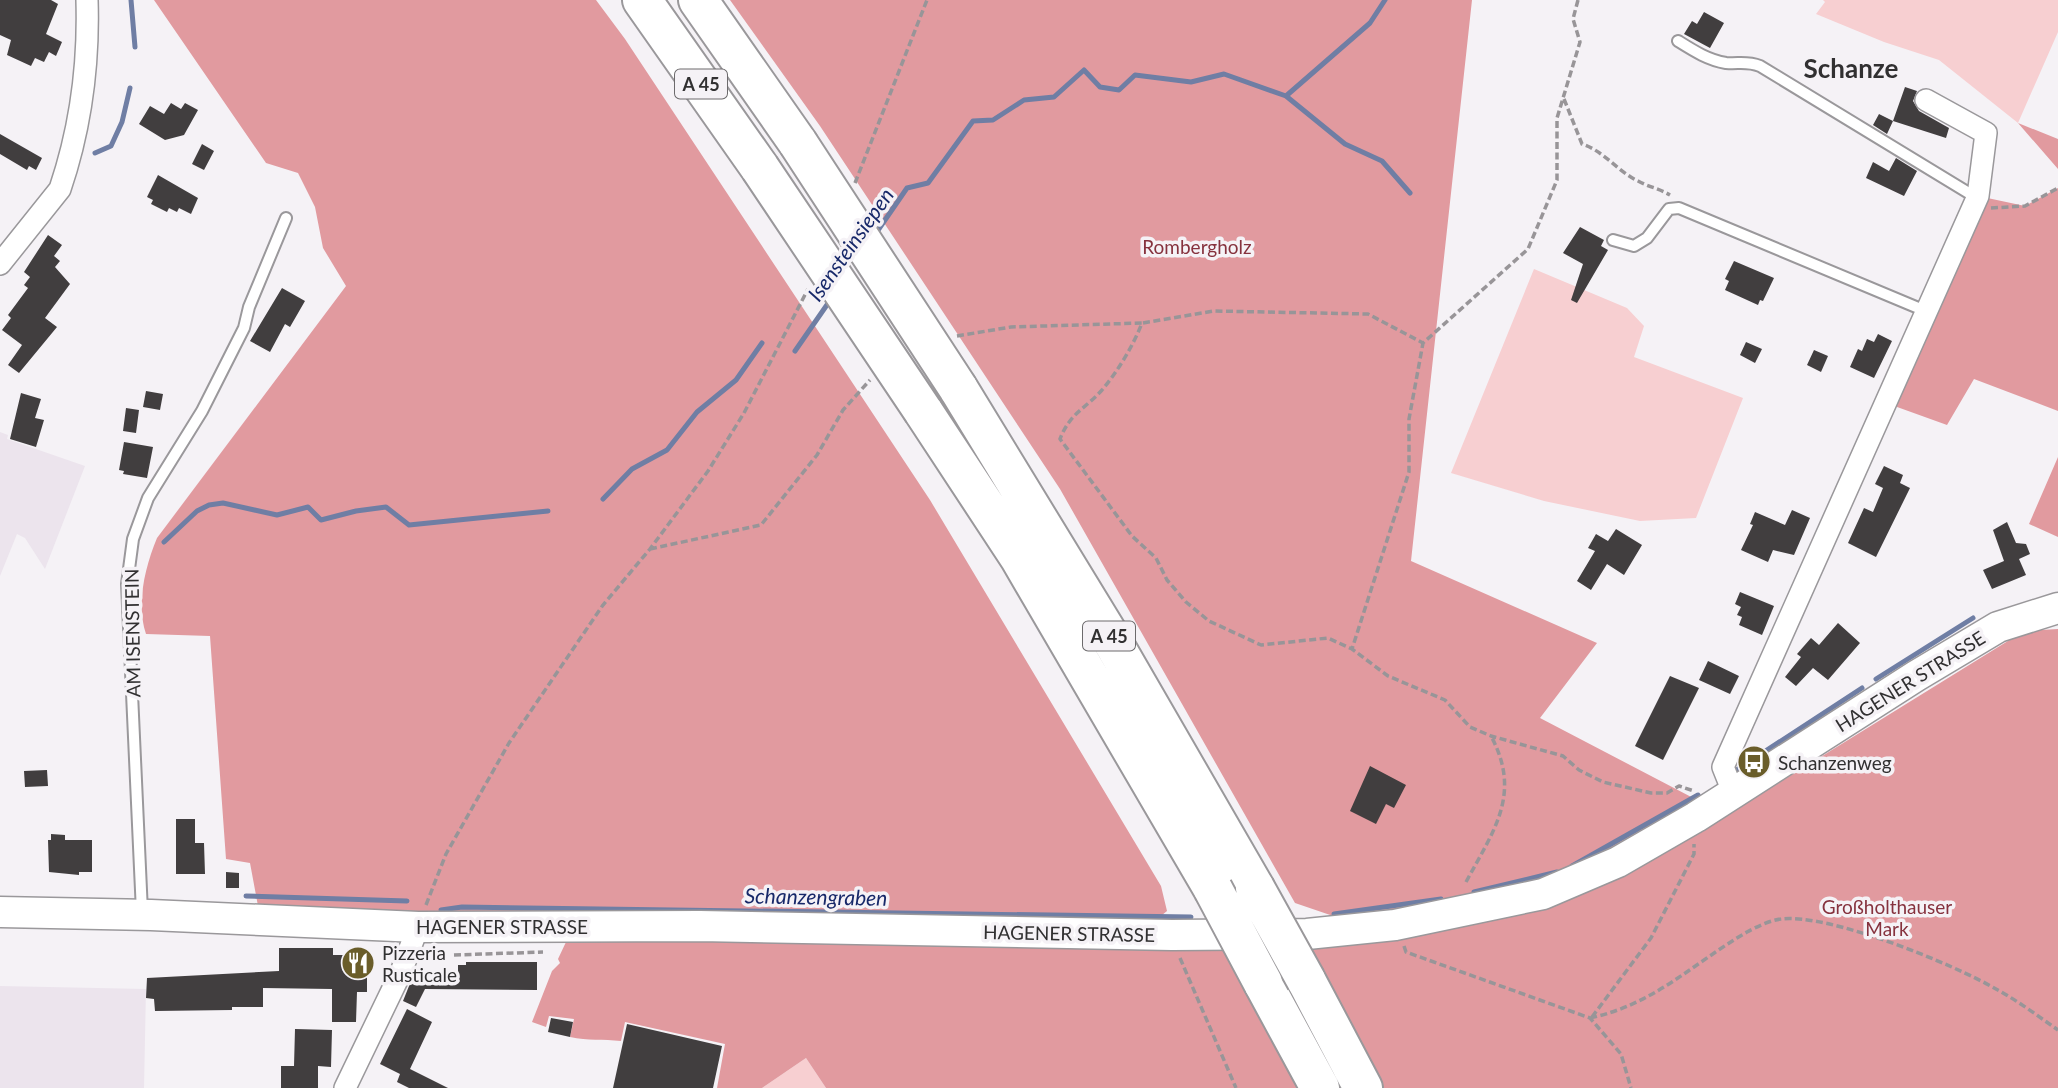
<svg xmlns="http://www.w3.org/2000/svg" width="2058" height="1088" font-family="Lato,sans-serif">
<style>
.built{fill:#ece4ed}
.green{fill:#f7cfd1}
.forest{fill:#e19a9f}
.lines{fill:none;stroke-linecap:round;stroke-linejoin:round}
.stream{stroke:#6f7ea4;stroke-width:5}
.building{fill:#413e3f}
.lane-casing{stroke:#9a989b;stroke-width:14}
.street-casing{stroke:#9a989b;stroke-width:24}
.secondary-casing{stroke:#9a989b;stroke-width:33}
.highway-casing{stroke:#9a989b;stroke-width:42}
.path{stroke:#989598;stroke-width:3.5;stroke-dasharray:7 3.5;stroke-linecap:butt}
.lane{stroke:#fff;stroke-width:10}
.street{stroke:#fff;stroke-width:21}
.secondary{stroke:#fff;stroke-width:30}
.highway{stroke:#fff;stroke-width:38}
.highway-bridge-casing{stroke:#9a989b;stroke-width:42;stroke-linecap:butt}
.highway-bridge{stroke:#fff;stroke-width:38}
.labels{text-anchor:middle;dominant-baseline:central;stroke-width:7;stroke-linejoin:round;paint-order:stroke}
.shield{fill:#f5f2f6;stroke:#6c6a6c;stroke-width:2}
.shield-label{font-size:18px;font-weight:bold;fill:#313031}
.park-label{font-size:19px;fill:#86323e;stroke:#f5f2f6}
.street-label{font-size:19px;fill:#313031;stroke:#f5f2f6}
.poi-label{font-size:19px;fill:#313031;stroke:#f5f2f6;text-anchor:start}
.water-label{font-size:21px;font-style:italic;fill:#172869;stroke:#f5f2f6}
.district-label{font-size:26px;font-weight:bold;fill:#313031;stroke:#f5f2f6}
</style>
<rect width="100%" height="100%" fill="#f5f2f6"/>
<path class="built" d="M 0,432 L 8,435 L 7,439 L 85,466 L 45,569 L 25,538 L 17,534 L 0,576 Z
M 0,986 L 146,989 L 144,1088 L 0,1088 Z"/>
<path class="green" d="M 1823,0 L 2058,0 L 2058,32 L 2018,123 L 1939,60 L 1884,42 L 1816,14 L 1825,2 Z
M 1534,269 L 1627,308 L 1644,326 L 1634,357 L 1743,398 L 1696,518 L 1640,521 L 1544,501 L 1451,473 Z
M 806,1058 L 826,1088 L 762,1088 Z"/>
<path class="forest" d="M 154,0 L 596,0 L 625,39 L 930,500 L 1161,886 L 1167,911 L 1156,920 L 456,917 L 258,906 L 250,863 L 226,859 L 210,636 L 146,634 C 136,604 145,567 157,538 L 346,286 L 323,248 L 315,207 L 298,173 L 266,163 Z
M 730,0 L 1472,0 L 1411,561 L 1597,643 L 1540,718 L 1697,800 L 1625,846 L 1557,875 L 1444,904 L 1339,918 L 1295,903 L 1060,489 L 820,126 Z
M 2018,123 L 2058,139 L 2058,169 Z
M 2058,188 L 2058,411 L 1974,379 L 1947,425 L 1886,403 L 1978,196 L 2025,206 Z
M 2058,457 L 2058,537 L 2029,524 Z
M 2058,629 L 2058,1088 L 826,1088 L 806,1058 L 762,1088 L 717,1088 L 725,1044 L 625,1022 L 621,1041 C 603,1039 588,1041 570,1037 L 574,1019 L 549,1016 L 546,1027 L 532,1022 L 552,971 L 560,963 L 558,959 L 566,942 L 700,926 L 1172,935 L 1464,911 L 1696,817 L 1735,810 L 2024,631 Z"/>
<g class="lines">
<path class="stream" d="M 131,0 L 135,47
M 1286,96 L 1345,144 L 1382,161 L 1410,193
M 95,153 L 111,146 L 122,122 L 130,88
M 874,236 L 907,188 L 928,183 L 973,121 L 993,120 L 1024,100 L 1054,97 L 1084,70 L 1100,87 L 1119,90 L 1135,75 L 1191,82 L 1224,74 L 1286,96 L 1370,23 L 1385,0
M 795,351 L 831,299
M 603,499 L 632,469 L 667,450 L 697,412 L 736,380 L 762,343
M 164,542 L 197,511 L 209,505 L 223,503 L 277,515 L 308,507 L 321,520 L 356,511 L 386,507 L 409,525 L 548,511
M 1876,679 L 1973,618
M 1735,771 L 1862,688
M 1572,866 L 1698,795
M 1474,892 L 1557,872
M 246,896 L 407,901
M 441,910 L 462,907 L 1191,917
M 1334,914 L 1441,899"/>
</g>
<path class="building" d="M 0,0 L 51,0 L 58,4 L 46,34 L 62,42 L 56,56 L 49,52 L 44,62 L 35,58 L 31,66 L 7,55 L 11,40 L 0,35 Z
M 1704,12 L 1724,23 L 1710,48 L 1684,34 L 1692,21 L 1697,24 Z
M 1905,87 L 1917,91 L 1913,101 L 1919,111 L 1949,128 L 1946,138 L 1893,121 Z
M 171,103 L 181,109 L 185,103 L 198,110 L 184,135 L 165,140 L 139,124 L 150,106 L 164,114 Z
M 1879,114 L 1893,121 L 1887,134 L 1873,125 Z
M 0,134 L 42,158 L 36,170 L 29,166 L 27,170 L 0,154 Z
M 202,144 L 214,151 L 204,170 L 192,164 Z
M 1896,158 L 1917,171 L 1904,196 L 1866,178 L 1873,162 L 1889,171 Z
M 158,175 L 198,198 L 191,214 L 179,208 L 177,212 L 169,208 L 167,212 L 151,204 L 153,200 L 147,197 Z
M 1580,227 L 1604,240 L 1601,246 L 1608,250 L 1577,303 L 1571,300 L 1583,264 L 1563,253 Z
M 48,235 L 62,245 L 54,256 L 60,261 L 55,267 L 70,284 L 45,318 L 57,327 L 19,373 L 8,365 L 22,345 L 2,330 L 11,318 L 8,315 L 28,288 L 24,285 L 30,277 L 24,272 Z
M 1734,261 L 1774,278 L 1763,301 L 1760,300 L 1758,305 L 1725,290 L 1729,281 L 1725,279 Z
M 282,288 L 305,301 L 290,327 L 285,324 L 270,352 L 250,341 Z
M 1878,334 L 1892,341 L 1874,378 L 1850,367 L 1858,349 L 1862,351 L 1867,339 L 1874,342 Z
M 1746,342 L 1762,349 L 1755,363 L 1740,355 Z
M 1814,350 L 1828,356 L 1821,372 L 1807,365 Z
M 146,391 L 163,394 L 160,410 L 143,407 Z
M 21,393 L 41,399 L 35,418 L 44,420 L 36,447 L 10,439 Z
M 126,408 L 139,410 L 136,433 L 123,431 Z
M 124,442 L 153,447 L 147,478 L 123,474 L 124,471 L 119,470 Z
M 1884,466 L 1903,475 L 1900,483 L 1910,488 L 1876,557 L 1848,543 L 1864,508 L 1873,512 L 1883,488 L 1875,484 Z
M 1792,510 L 1810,518 L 1794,555 L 1773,550 L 1768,562 L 1741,550 L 1753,525 L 1750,524 L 1755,512 L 1785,525 Z
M 2007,522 L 2016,543 L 2026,544 L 2030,554 L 2019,559 L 2026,575 L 1992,589 L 1983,570 L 2004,561 L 1993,530 Z
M 1616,529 L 1642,545 L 1624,575 L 1607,564 L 1591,590 L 1577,581 L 1595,551 L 1588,548 L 1596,534 L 1608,541 Z
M 1740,592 L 1774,606 L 1762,635 L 1739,625 L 1742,617 L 1737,615 L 1741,607 L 1735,604 Z
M 1838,623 L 1860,643 L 1828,680 L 1813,668 L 1796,686 L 1785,677 L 1801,657 L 1797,654 L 1811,638 L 1819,645 Z
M 1708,661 L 1739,676 L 1730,694 L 1699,680 Z
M 1670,676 L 1699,688 L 1663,760 L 1635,746 Z
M 1370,766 L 1406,785 L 1394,808 L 1386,804 L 1376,824 L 1350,811 Z
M 47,770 L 48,786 L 25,787 L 24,771 Z
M 176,819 L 195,819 L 195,843 L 204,843 L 205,874 L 176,874 Z
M 51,834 L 65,835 L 65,840 L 92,840 L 92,872 L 79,872 L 79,875 L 49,872 L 48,840 L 51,840 Z
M 226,872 L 239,873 L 239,888 L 226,888 Z
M 279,948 L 333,948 L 333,955 L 367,955 L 367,992 L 357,992 L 356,1022 L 332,1022 L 332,989 L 263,988 L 263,1007 L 232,1007 L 232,1010 L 155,1011 L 154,999 L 146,998 L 147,978 L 279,971 Z
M 466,962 L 537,962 L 537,990 L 425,989 L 416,1007 L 403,1001 L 415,971 L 458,974 L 458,965 L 466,965 Z
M 407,1009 L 432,1022 L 410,1069 L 448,1088 L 409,1088 L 397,1082 L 400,1074 L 380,1064 Z
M 551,1018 L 573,1022 L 570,1037 L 548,1032 Z
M 627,1024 L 722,1046 L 713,1088 L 613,1088 Z
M 295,1029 L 332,1030 L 331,1067 L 318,1066 L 318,1088 L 281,1088 L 281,1066 L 294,1066 Z"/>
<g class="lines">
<defs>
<path id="lane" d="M 1678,41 C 1694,51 1708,60 1726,63 C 1739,64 1747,61 1760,66 L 1977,198
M 1613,240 L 1634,246 L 1647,238 L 1669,209 L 1679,208 L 1928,312
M 142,912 L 127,584 L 133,539 L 148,498 L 202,411 L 244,328 L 249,307 L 286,218"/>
<path id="street" d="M 0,264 L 60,189 C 81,127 89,65 87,0
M 1733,792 L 1723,767 L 1978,196 L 1986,133 L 1926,100
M 345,1088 L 401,972 L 418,927"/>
<path id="secondary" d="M 0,912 L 151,915 L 418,927 L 700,926 L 1172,935 L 1307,934 L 1395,925 L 1543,894 L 1618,862 L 1696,817 L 1916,676 L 1998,627 L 2058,608"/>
<path id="highway" d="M 642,0 L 760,168
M 698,0 L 798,143
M 958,388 L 1107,632 L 1255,888
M 923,411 L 1019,557 L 1213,889
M 1306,980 L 1363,1088
M 1263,983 L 1320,1088"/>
</defs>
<use href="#lane" class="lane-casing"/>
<use href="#street" class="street-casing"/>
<use href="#secondary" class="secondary-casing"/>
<use href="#highway" class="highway-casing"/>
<path class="path" d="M 1578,0 L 1573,19 L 1580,42 L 1557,118 L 1557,180 L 1528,249 L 1423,343 L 1409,419 L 1409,472 L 1352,649 L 1388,676 L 1445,700 L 1470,727 L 1491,736 L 1563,756 L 1579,770 L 1603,782 L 1651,793 L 1667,793 L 1679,786 L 1694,791
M 1564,99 L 1582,144 C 1604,151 1617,171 1638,181 C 1649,187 1660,189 1670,195
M 855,183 L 927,0
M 1991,208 L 2025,206 L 2058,188
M 1143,323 L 1214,311 L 1368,314 L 1423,343
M 957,336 L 1011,327 L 1142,323 C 1133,346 1118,371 1102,390 C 1085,409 1070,413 1060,439 L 1132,536 L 1156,558 L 1167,580 L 1186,602 L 1209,621 L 1261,645 L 1328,638 L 1352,649
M 650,549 L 761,525 L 817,455 L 843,410 L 870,380
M 1466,882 C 1494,830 1522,794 1491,736
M 426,905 L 446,854 L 509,743 L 603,605 L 650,549 L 708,471 L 744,413 L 808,289
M 1404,946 L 1406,952 L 1590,1018 L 1621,1054 L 1631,1088
M 454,955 L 543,952
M 1180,958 L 1236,1088
M 1592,1017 L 1651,938 L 1694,854 L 1694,844
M 1590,1018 C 1655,1004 1692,964 1747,932 C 1756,927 1771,920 1781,919 C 1829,913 1953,964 1996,989 C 2018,1001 2038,1016 2058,1030"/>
<use href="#lane" class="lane"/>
<use href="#street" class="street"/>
<use href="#secondary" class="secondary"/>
<use href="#highway" class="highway"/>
<defs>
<path id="highway-bridge" d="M 798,143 L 958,388
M 760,168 L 923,411
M 1255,888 L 1306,980
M 1213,889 L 1263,983"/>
</defs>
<use href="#highway-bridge" class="highway-bridge-casing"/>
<use href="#highway-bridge" class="highway-bridge"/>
</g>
<defs>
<symbol id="bus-disc" viewBox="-11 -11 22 22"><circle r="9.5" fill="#6a5d2a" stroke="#f5f2f6"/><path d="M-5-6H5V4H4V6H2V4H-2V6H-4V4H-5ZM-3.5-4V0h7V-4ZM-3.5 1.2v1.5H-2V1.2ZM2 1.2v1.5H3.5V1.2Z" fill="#fff"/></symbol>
<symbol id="restaurant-disc" viewBox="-11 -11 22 22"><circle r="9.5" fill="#6a5d2a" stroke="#f5f2f6"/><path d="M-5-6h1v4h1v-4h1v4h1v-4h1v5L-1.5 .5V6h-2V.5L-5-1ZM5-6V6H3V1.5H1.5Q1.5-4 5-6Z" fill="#fff"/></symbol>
</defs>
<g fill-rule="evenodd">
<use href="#bus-disc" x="1735" y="743" width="38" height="38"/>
<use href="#restaurant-disc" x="339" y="944" width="38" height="38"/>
</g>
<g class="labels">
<g class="shield">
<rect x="675" y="69.5" width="52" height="29" rx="5"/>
<rect x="1083" y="621.5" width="52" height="29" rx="5"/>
</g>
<g class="shield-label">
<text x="701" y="84">A 45</text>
<text x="1109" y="636">A 45</text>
</g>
<g class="park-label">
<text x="1197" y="246">Rombergholz</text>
<text x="1887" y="906">Großholthauser<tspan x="1887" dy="22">Mark</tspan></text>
</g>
<g class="street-label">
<text transform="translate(132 633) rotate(-91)">AM ISENSTEIN</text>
<text transform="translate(1910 681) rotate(-32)">HAGENER STRASSE</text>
<text x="502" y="926">HAGENER STRASSE</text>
<text transform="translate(1069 933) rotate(1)">HAGENER STRASSE</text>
</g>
<g class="poi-label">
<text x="1778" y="762">Schanzenweg</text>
<text x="382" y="952">Pizzeria<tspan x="382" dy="22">Rusticale</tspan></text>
</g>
<g class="water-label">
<text transform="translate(850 244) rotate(-55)">Isensteinsiepen</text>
<text transform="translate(816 896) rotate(1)">Schanzengraben</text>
</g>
<g class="district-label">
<text x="1851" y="68">Schanze</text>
</g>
</g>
</svg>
